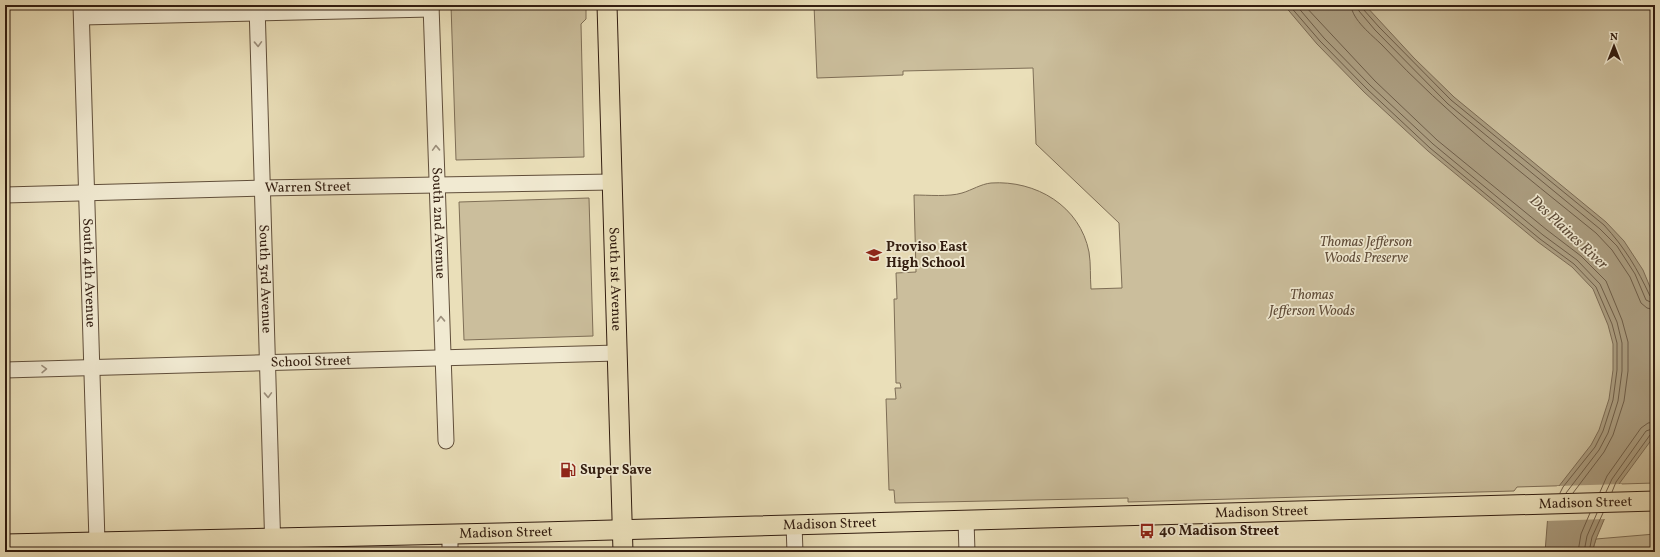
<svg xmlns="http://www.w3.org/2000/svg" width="1660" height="557" font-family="Vollkorn,serif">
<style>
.green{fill:#cbbe9c;stroke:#7e6e56}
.water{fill:#ab9d80;stroke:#7b6a53}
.pier{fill:#eadfb9}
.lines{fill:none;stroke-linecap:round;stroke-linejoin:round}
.shore{stroke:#6e5d48;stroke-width:1}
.minor-casing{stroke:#604e3a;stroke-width:17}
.major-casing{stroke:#321d10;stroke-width:21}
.minor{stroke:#f1ead2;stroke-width:15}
.major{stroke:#eadfb9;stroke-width:19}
.oneway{stroke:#9b8e7b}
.labels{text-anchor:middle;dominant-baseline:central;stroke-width:3.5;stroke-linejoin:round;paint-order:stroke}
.street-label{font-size:14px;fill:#321d10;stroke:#f1ead2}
.park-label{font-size:14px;font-style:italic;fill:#604d3a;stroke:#f1ead2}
.poi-label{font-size:14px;font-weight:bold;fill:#321d10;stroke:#f1ead2;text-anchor:start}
.water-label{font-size:15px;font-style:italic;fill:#5c4a37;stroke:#f1ead2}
</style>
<rect width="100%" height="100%" fill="#eadfb9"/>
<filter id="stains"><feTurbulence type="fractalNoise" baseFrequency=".005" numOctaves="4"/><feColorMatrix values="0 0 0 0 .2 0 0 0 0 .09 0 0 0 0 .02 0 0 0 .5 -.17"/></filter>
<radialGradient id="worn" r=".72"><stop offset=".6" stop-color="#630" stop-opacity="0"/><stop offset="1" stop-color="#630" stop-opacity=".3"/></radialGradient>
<path class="green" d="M 451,5 L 586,5 L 586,19 L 581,24 L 584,157 L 456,160 Z
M 814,5 L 1655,5 L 1655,483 L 1517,487 L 1514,491 L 1128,502 L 1128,498 L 895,503 L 894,490 L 889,490 L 886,399 L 896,399 L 895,388 L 901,388 L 900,383 L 896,383 L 894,299 L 897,299 L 896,273 L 916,272 L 914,195 C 928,195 949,197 962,193 C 972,190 981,184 991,183 C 1036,180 1080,206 1089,252 C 1091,264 1090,277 1091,289 L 1122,288 L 1119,223 L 1036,144 L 1033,68 L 903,71 L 903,75 L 817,78 Z
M 589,198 L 593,336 L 464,340 L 459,202 Z
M 1655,534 L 1655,552 L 1592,552 L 1596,539 Z"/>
<path class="water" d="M 1284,5 L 1365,5 L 1414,58 L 1454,97 L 1606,222 L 1624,241 L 1643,270 L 1655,299 L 1655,435 L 1619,484 L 1596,539 L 1592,552 L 1545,552 L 1548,514 L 1559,486 L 1591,445 L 1599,430 L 1609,399 L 1613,370 L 1613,344 L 1608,325 L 1593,289 L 1572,267 L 1538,242 L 1428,151 L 1364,92 L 1317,44 Z"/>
<path class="pier" d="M 1622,484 L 1606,519 L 1546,521 L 1547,513 L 1557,486 Z"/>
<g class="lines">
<path class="shore" d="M 1289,5 L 1320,41 L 1367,89 L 1430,148 L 1540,239 L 1574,264 L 1596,287 L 1612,324 L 1617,343 L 1617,370 L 1613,400 L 1603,431 L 1595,447 L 1563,487 L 1560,493
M 1296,5 L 1324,38 L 1370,85 L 1433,144 L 1543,235 L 1577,260 L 1600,284 L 1617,322 L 1622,343 L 1622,371 L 1618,401 L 1608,433 L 1599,450 L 1566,493
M 1304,5 L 1375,81 L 1437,140 L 1547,230 L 1581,256 L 1606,281 L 1622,320 L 1628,342 L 1628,371 L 1624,401 L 1613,435 L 1604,452 L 1573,493
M 1351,5 C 1352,20 1372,35 1382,45 C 1447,115 1522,173 1596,233 L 1612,250 L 1630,277 L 1641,303 L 1647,308 L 1655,310
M 1357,5 L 1359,11 L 1375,30 L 1448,104 L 1600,229 L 1617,246 L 1635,274 L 1646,300 L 1655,304
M 1362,5 L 1363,9 L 1379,27 L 1451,100 L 1604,225 C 1625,248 1637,268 1650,296 L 1655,299
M 1600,492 L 1607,476 L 1641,428 L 1648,423 L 1655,422
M 1606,492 L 1612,479 L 1646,431 L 1655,428
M 1612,492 L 1616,482 L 1650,435 L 1655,433
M 1578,552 L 1581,534 L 1590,513
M 1584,552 L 1587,536 L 1597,513
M 1589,552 L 1592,537 L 1603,513"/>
<defs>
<g id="minor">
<path id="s1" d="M 81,5 L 97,542"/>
<path id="s2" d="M 257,5 L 273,552"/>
<path id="s3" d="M 431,5 L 446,441"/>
<path d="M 82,17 L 431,9"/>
<path id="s4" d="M 5,195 L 262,188 L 612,182"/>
<path id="s5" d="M 5,370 L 617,353"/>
<path d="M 966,520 L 967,552"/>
<path d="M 794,525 L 795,552"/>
<path d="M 450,533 L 450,552"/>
</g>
<g id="major">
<path id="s6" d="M 607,5 L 623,552"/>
<path id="s7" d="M 5,544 L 541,532 L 1655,501"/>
</g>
</defs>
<use href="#minor" class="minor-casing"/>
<use href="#major" class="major-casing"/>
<use href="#minor" class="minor"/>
<use href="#major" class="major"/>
</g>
<defs><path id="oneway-chevron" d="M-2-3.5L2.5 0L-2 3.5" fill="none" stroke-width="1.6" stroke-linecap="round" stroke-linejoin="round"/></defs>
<g class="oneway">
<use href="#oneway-chevron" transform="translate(258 44) rotate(88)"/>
<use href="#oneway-chevron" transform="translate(436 148) rotate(-92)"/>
<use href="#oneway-chevron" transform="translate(441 319) rotate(-92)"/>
<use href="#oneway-chevron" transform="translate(44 369) rotate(-1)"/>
<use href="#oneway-chevron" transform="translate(268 395) rotate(88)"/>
</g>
<defs>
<symbol id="school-bare" viewBox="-9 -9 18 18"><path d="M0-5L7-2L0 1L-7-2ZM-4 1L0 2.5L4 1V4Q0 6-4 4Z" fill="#8f2418" stroke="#f1ead2" stroke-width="2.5" paint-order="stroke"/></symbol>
<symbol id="fuel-bare" viewBox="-9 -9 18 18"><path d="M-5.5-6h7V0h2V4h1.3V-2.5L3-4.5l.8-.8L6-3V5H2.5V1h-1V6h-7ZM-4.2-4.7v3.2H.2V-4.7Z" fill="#8f2418" stroke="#f1ead2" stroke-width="2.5" paint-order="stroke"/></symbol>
<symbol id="bus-bare" viewBox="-9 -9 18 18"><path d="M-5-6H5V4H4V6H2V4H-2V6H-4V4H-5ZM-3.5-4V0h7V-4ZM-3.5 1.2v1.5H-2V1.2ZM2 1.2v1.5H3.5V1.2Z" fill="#8f2418" stroke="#f1ead2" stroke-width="2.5" paint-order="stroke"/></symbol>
</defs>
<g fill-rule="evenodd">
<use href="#school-bare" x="863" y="244" width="22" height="22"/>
<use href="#fuel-bare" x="557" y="459" width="22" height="22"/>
<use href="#bus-bare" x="1136" y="520" width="22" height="22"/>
</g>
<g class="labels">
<g class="street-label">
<text stroke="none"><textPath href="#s4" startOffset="303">Warren Street</textPath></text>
<text stroke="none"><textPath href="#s3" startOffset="218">South 2nd Avenue</textPath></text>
<text stroke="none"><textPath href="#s1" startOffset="268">South 4th Avenue</textPath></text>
<text stroke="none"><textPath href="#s2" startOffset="274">South 3rd Avenue</textPath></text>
<text stroke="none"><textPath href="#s6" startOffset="274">South 1st Avenue</textPath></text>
<text stroke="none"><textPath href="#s5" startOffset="306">School Street</textPath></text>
<text stroke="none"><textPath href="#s7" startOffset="1581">Madison Street</textPath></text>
<text stroke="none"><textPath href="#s7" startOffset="1257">Madison Street</textPath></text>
<text stroke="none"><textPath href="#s7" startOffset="825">Madison Street</textPath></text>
<text stroke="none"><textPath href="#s7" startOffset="501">Madison Street</textPath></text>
</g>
<g class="park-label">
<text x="1366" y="242">Thomas Jefferson<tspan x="1366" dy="16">Woods Preserve</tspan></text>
<text x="1312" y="295">Thomas<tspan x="1312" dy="16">Jefferson Woods</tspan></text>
</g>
<g class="poi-label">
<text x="886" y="247">Proviso East<tspan x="886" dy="16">High School</tspan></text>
<text x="580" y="470">Super Save</text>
<text x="1159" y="531">40 Madison Street</text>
</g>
<g class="water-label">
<text transform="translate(1568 233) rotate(43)">Des Plaines River</text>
</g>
</g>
<rect width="1660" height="557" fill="none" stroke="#eadfb9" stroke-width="20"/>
<rect x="6" y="6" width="1648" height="545" fill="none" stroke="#321d10" stroke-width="2"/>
<rect x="10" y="10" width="1640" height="537" fill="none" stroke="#321d10"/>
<g transform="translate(1614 46)" stroke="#f1ead2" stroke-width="3" paint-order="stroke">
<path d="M0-3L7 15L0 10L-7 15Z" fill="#321d10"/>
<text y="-6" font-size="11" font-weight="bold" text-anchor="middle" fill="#321d10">N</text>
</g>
<rect width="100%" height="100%" filter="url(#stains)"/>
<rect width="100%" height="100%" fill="url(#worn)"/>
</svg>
